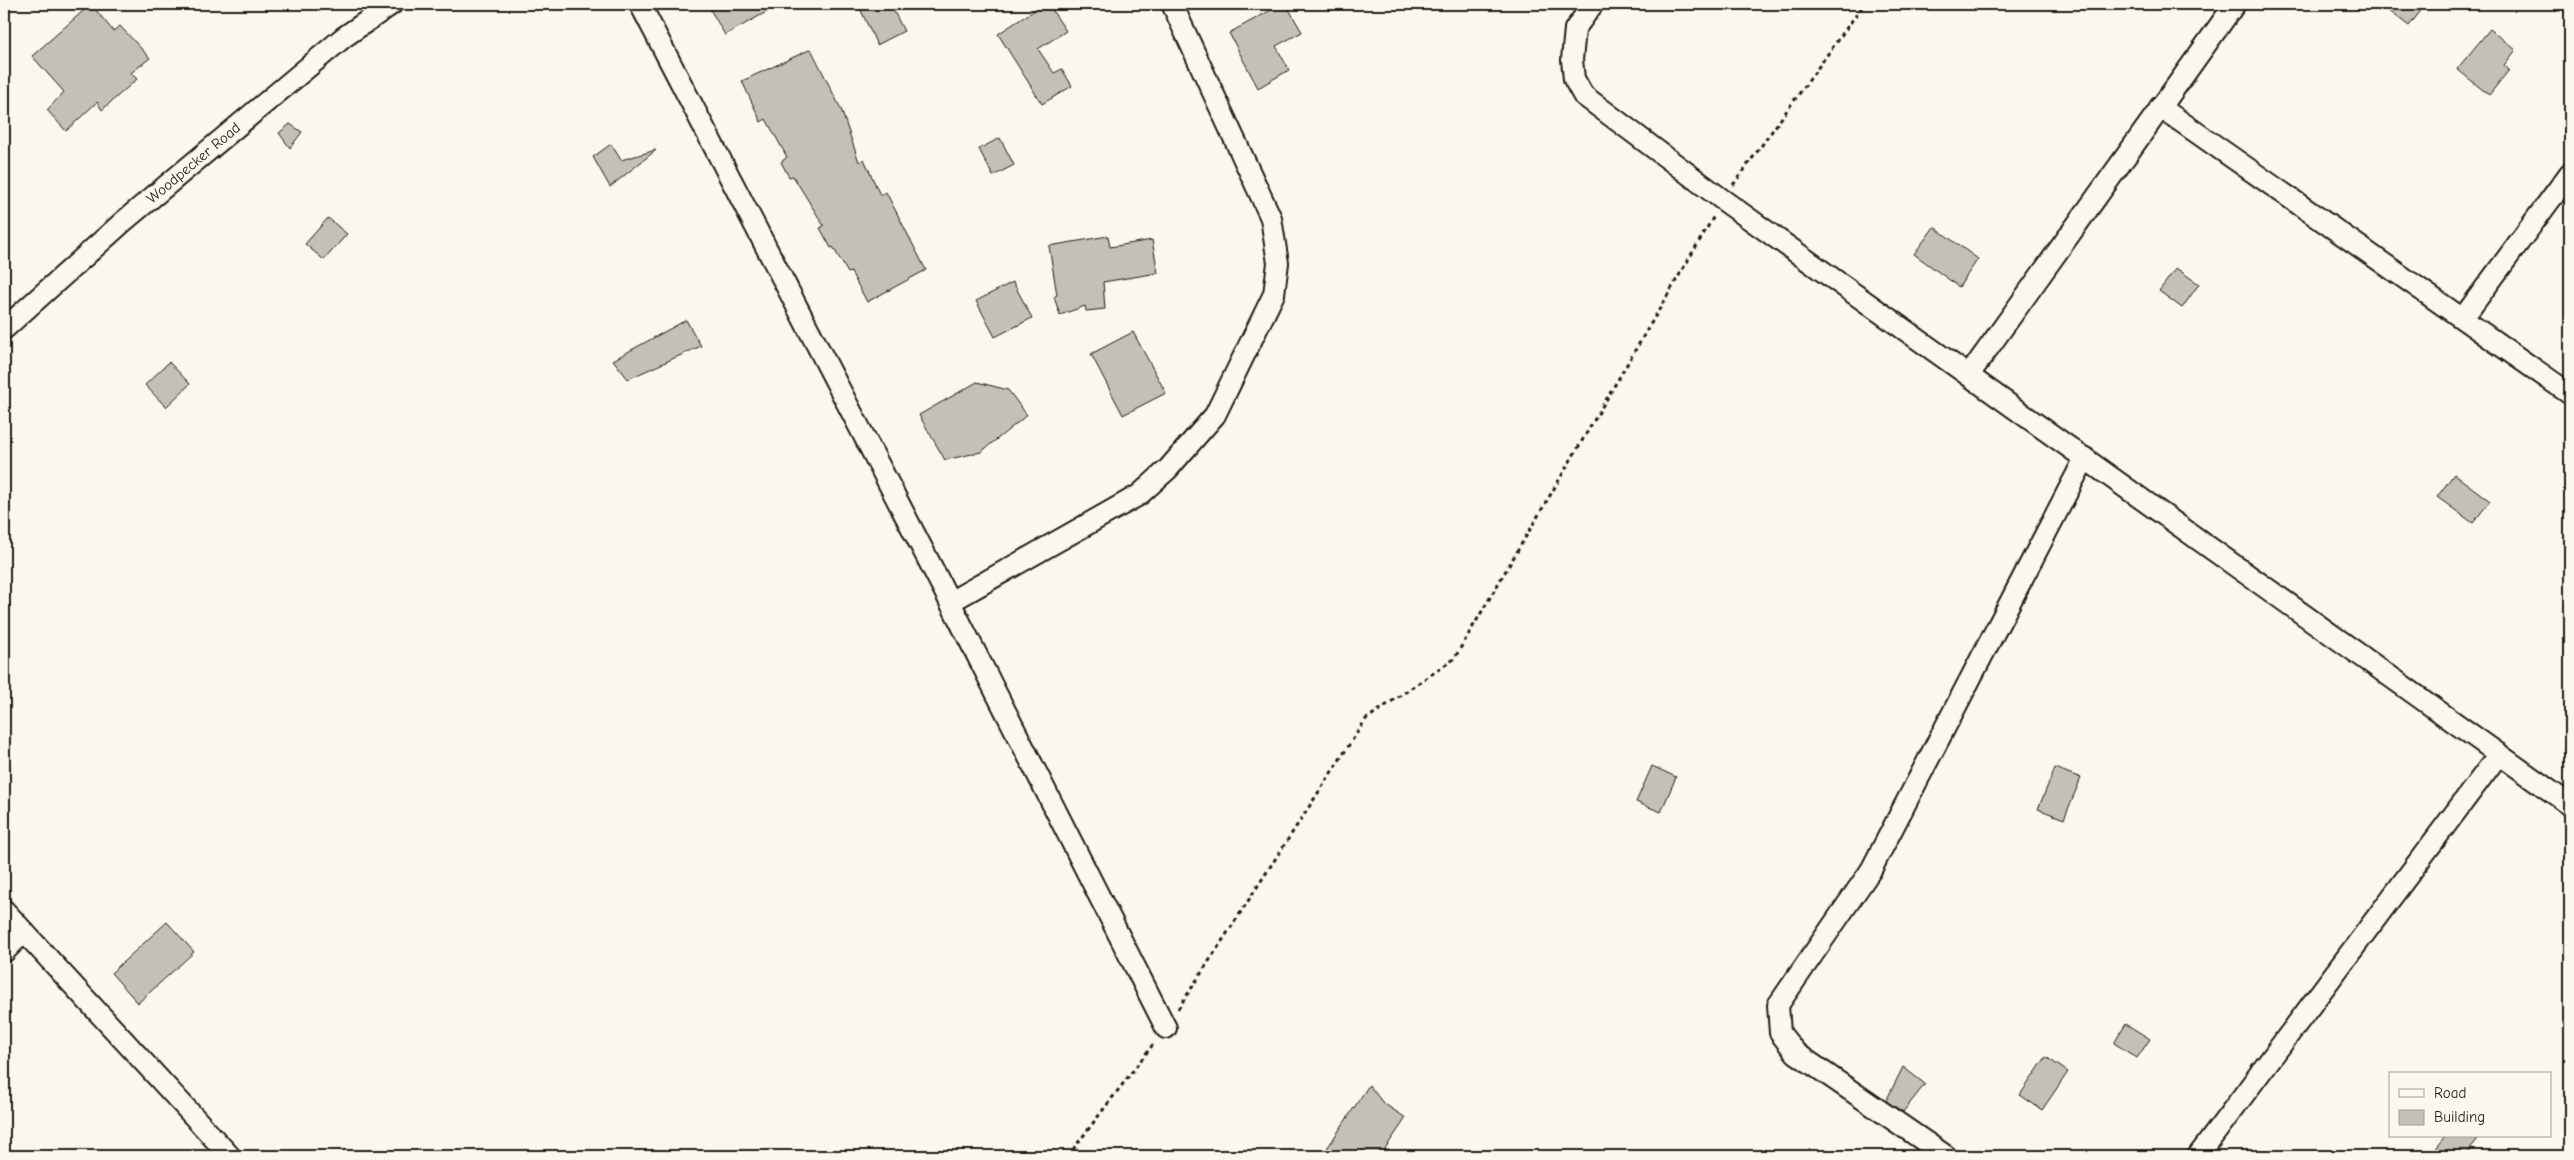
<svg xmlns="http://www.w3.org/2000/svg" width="2574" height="1160" font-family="'Comic Neue',sans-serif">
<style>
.building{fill:#c3c0b8;stroke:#1c1c1c}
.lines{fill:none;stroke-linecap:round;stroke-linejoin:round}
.minor-casing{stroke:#1c1c1c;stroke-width:24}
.path{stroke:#1c1c1c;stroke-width:3;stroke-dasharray:4 4;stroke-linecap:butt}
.minor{stroke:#fbf7ec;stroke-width:20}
.labels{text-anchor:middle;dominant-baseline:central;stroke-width:5;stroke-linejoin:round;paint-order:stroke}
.street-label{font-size:15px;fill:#1c1c1c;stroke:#fbf7ec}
</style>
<rect width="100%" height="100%" fill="#fbf7ec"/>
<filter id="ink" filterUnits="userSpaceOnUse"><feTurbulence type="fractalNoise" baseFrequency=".02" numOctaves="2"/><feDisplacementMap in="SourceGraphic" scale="10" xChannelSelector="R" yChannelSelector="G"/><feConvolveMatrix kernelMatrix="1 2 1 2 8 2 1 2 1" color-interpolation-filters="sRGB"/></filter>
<g filter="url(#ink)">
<path class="building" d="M 91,4 L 113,31 L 120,26 L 150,58 L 131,73 L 137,79 L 102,110 L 97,102 L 66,131 L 47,110 L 64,92 L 32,56 Z
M 707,4 L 781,4 L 725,35 Z
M 858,4 L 890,4 L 904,31 L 877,45 Z
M 1044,4 L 1048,4 L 1066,31 L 1038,49 L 1054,73 L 1062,69 L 1072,86 L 1042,104 L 998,34 Z
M 1282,4 L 1286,4 L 1302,32 L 1276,46 L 1289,70 L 1258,88 L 1229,33 Z
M 2380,4 L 2426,4 L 2409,26 Z
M 2490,29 L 2516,50 L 2504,65 L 2509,70 L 2489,95 L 2457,69 Z
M 811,49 L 841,109 L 859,162 L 864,159 L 880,195 L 886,192 L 926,270 L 867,302 L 851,272 L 848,273 L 833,247 L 831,248 L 820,228 L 824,226 L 793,176 L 789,177 L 781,162 L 787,157 L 766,119 L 761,122 L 742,81 Z
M 290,124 L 302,132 L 290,148 L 279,133 Z
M 1000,138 L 1014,165 L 993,176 L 979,149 Z
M 611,144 L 621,160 L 656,150 L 610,187 L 593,157 Z
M 328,218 L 347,234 L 324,260 L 305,244 Z
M 1934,227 L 1978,259 L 1959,287 L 1914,254 Z
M 1108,236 L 1110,247 L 1152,240 L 1158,273 L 1103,282 L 1105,309 L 1086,311 L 1085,306 L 1060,315 L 1054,297 L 1057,295 L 1049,246 Z
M 2176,268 L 2199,284 L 2182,308 L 2159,291 Z
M 1013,282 L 1032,318 L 995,337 L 976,301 Z
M 686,320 L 701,346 L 628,379 L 613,360 Z
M 1133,332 L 1166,393 L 1123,415 L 1091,354 Z
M 169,362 L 190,384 L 166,407 L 145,385 Z
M 977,382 L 1008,390 L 1027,415 L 981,452 L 945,460 L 919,415 Z
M 2454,474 L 2490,501 L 2473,523 L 2437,497 Z
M 1652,766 L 1676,777 L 1661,812 L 1636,802 Z
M 2055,768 L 2081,778 L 2064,819 L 2038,809 Z
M 167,922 L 194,952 L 138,1003 L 111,973 Z
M 2126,1024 L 2150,1039 L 2137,1058 L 2114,1043 Z
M 2046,1057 L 2068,1072 L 2042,1110 L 2020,1095 Z
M 1903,1067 L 1925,1084 L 1903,1112 L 1886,1101 Z
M 1369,1085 L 1383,1103 L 1406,1118 L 1380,1156 L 1322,1156 Z
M 2445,1136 L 2481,1136 L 2465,1156 L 2429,1156 Z"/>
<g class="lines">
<defs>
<g id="minor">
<path d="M 640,4 L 950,602 L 1166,1028"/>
<path d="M 1593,4 L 1575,29 L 1572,60 L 1574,79 L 1583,95 L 1723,200 L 2570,805"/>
<path d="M 2160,107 L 2570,394"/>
<path d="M 2463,318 L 2570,173"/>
<path id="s1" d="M 4,329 L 124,221 L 344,37 L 392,4"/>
<path d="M 1969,375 L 2235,4"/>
<path d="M 950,602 L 1139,495 L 1168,469 L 1215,415 L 1274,294 L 1278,263 L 1271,218 L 1172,4"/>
<path d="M 4,910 L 230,1156"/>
<path d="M 4,952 L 24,932"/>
<path d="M 1946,1156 L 1796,1053 L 1780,1033 L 1778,1005 L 1871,870 L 2085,458"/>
<path d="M 2198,1156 L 2499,754"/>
</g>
</defs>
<use href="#minor" class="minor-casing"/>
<path class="path" d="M 1733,185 L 1864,4
M 1178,1009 L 1366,719 L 1454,659 L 1714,216
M 1068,1156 L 1154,1043"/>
<use href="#minor" class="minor"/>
</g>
</g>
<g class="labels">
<g class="street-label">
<text stroke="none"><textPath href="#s1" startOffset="252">Woodpecker Road</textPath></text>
</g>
</g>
<rect width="2574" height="1160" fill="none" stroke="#fbf7ec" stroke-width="20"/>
<rect x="10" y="10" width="2554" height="1140" fill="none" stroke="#1c1c1c" stroke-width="2" filter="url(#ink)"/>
<rect x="2389" y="1072" width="162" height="65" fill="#fbf7ec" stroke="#a29f99"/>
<rect x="2399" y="1089" width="25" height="8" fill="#fbf7ec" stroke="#a29f99"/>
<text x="2434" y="1098" font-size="15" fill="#1c1c1c">Road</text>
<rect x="2399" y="1110" width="25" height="15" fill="#c3c0b8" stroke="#a29f99"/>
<text x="2434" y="1122" font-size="15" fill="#1c1c1c">Building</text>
</svg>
